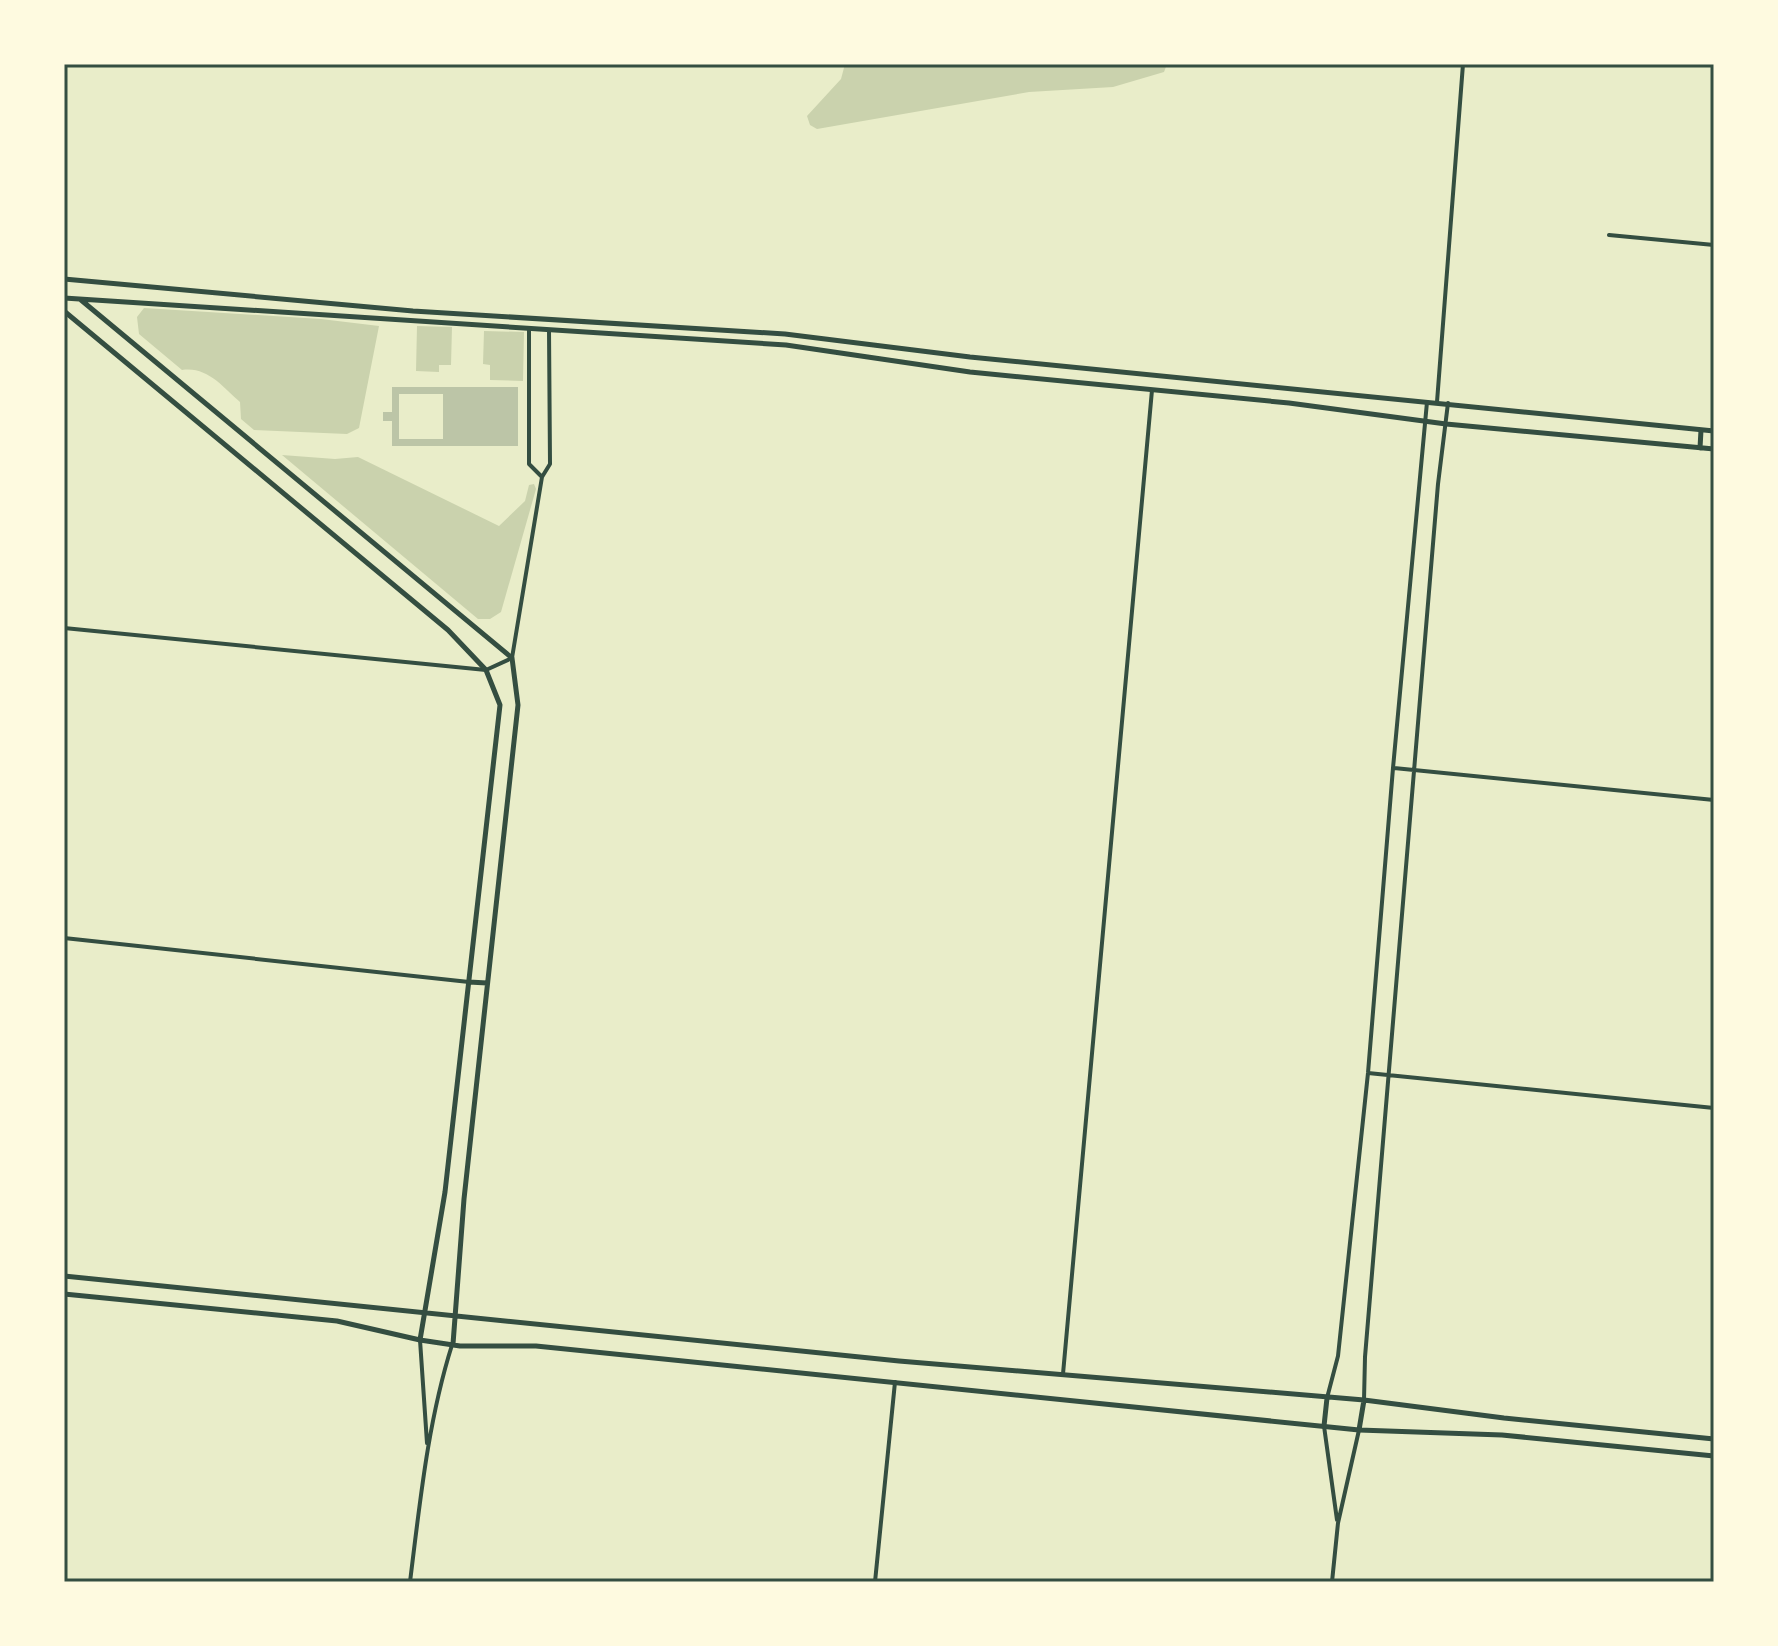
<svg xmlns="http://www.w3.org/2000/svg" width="1778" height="1646" font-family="'IBM Plex Serif',serif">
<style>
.green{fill:#cad2ad}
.building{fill:#bcc5a7;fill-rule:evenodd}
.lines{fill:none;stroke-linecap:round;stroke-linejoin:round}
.minor{stroke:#344e41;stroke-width:4}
.tertiary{stroke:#344e41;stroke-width:5}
.neatline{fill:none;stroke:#344e41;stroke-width:3}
</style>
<rect width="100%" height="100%" fill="#e9edc9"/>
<path class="green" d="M 845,64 L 1167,64 L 1164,72 L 1113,87 L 1029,92 L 817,129 L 810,125 L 807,116 L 841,79 Z
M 144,308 L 321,319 L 379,326 L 359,428 L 347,434 L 254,430 L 241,419 L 240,402 C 223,387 207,366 182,370 L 139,334 L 137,317 Z
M 417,326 L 452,327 L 451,365 L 439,365 L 439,372 L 416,371 Z
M 484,331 L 524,332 L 523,381 L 490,380 L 490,365 L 483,364 Z
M 282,455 L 335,459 L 358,457 L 499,526 L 525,501 L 529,485 L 534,484 L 536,489 L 501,612 L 490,619 L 478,619 Z"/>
<path class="building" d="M 392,387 L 518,387 L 518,446 L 392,446 L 392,421 L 383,421 L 383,412 L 392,412 ZM 399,394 L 443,394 L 443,439 L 399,439 Z"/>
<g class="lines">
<path class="minor" d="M 1609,235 L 1714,245
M 529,329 L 529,464 L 542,477
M 1437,402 L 1463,64
M 64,628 L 486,670 L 512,658 L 542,477 L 550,464 L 549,330
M 1394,768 L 1714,800
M 64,938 L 469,982
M 1368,1073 L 1714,1108
M 420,1340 L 427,1443
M 1063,1374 L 1152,390
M 1327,1398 L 1338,1356 L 1368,1073 L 1393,768 L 1427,402
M 1364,1400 L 1365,1357 L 1438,484 L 1448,403
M 1324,1426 L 1337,1520
M 410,1582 C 420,1502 428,1421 452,1345
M 875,1582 L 895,1382
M 1332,1582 L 1338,1523 L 1359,1430"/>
<path class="tertiary" d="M 64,279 L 413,311 L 785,334 L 970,357 L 1714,431
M 64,298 L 786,345 L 970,372 L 1289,403 L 1446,424 L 1714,449
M 81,300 L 512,658 L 518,705 L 464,1199 L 453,1344
M 64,311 L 448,630 L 486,670 L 500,705 L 445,1192 L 420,1340
M 1700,448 L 1701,430
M 469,982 L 487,983
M 64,1276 L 899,1361 L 1364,1400 L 1504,1418 L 1714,1439
M 64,1294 L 337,1321 L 420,1340 L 460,1346 L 536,1346 L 1359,1430 L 1502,1435 L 1714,1456
M 1324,1426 L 1327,1398
M 1359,1430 L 1364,1400"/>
</g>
<rect width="1778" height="1646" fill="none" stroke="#fefae0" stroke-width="132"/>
<rect x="66" y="66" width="1646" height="1514" class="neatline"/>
</svg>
